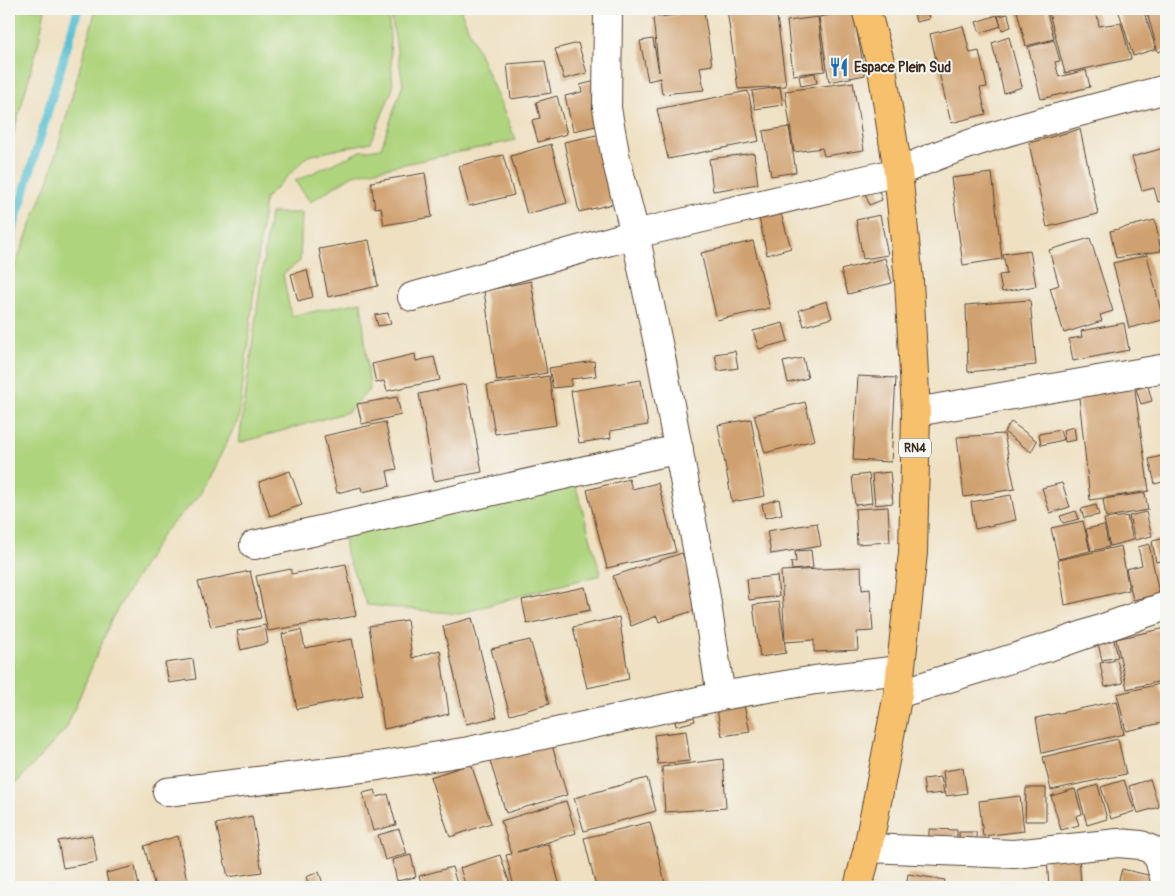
<svg xmlns="http://www.w3.org/2000/svg" width="1175" height="896" font-family="Pangolin,sans-serif">
<style>
.green{fill:#aed47e;stroke:#747f4e}
.lines{fill:none;stroke-linecap:round;stroke-linejoin:round}
.stream{stroke:#54bfd0;stroke-width:9}
.building{fill:#d0a170}
.minor-casing{stroke:#564536;stroke-width:30}
.trunk-casing{stroke:#564536;stroke-width:30}
.minor{stroke:#fff;stroke-width:28}
.trunk{stroke:#f7c06c;stroke-width:28}
.labels{text-anchor:middle;dominant-baseline:central;stroke-width:4;stroke-linejoin:round;paint-order:stroke}
.shield{fill:#f6f6f2;stroke:#73675e;stroke-width:1}
.shield-label{font-size:12px;font-weight:bold;fill:#3b2a1e}
.poi-label{font-size:14px;font-weight:bold;fill:#3b2a1e;stroke:#f6f6f2;text-anchor:start}
</style>
<rect width="100%" height="100%" fill="#f6f6f2"/>
<filter id="ink" filterUnits="userSpaceOnUse"><feTurbulence type="fractalNoise" baseFrequency=".02" numOctaves="2"/><feDisplacementMap in="SourceGraphic" scale="10" xChannelSelector="R" yChannelSelector="G"/><feConvolveMatrix kernelMatrix="1 2 1 2 8 2 1 2 1" color-interpolation-filters="sRGB"/></filter>
<filter id="wash" filterUnits="userSpaceOnUse"><feTurbulence type="fractalNoise" baseFrequency=".0096" numOctaves="4" result="noise"/><feDisplacementMap in="SourceGraphic" scale="20" xChannelSelector="R" yChannelSelector="G"/><feGaussianBlur stdDeviation="1.12" result="paint"/><feColorMatrix in="noise" values="0 0 0 0 0 0 0 0 0 0 0 0 0 0 0 0 0 1.4 0 .05"/><feComposite in="paint" operator="in"/></filter>
<g filter="url(#wash)">
<rect width="100%" height="100%" fill="#eee0c1"/>
<path class="green" d="M 9,9 L 45,9 L 39,41 L 9,150 Z
M 96,9 L 385,9 L 389,22 L 393,88 L 371,142 L 308,156 L 265,199 L 239,418 L 201,494 L 163,533 L 112,618 L 66,729 L 9,791 L 9,281 L 50,176 Z
M 390,9 L 460,9 L 516,140 L 353,175 L 310,202 L 295,181 L 361,151 L 381,148 L 403,84 Z
M 270,213 L 302,213 L 300,261 L 283,274 L 291,316 L 361,302 L 370,389 L 348,412 L 239,443 Z
M 574,480 L 601,575 L 529,593 L 460,614 L 367,605 L 346,554 L 344,533 Z"/>
<g class="lines">
<path class="stream" d="M 9,243 L 78,9"/>
</g>
<g id="blocks">
<path class="building" d="M 727,9 L 776,9 L 786,86 L 738,89 Z
M 780,9 L 815,9 L 816,12 L 781,17 Z
M 913,9 L 927,9 L 929,19 L 916,22 Z
M 1025,9 L 1046,9 L 1054,39 L 1026,46 L 1017,11 Z
M 1048,9 L 1096,9 L 1099,26 L 1121,23 L 1131,59 L 1065,73 Z
M 1118,9 L 1143,9 L 1156,49 L 1133,56 Z
M 1146,9 L 1166,9 L 1166,49 L 1158,52 Z
M 853,10 L 865,75 L 829,82 L 819,17 Z
M 704,11 L 712,65 L 700,67 L 704,90 L 662,94 L 660,78 L 648,81 L 640,41 L 653,39 L 659,72 L 653,18 Z
M 1008,14 L 1011,27 L 1002,30 L 998,16 Z
M 997,15 L 1001,26 L 980,33 L 976,22 Z
M 818,17 L 825,71 L 793,75 L 787,21 Z
M 963,26 L 970,53 L 979,51 L 987,87 L 980,88 L 986,114 L 951,123 L 930,34 Z
M 1009,37 L 1022,87 L 1004,93 L 992,43 Z
M 1054,40 L 1060,61 L 1055,62 L 1059,77 L 1086,70 L 1090,87 L 1041,99 L 1028,47 Z
M 578,43 L 587,73 L 564,79 L 555,49 Z
M 545,61 L 551,93 L 511,99 L 507,64 Z
M 815,73 L 817,83 L 801,86 L 799,76 Z
M 600,80 L 610,123 L 573,131 L 565,96 L 582,92 L 580,85 Z
M 853,82 L 864,150 L 824,156 L 822,148 L 794,152 L 785,91 Z
M 780,87 L 783,105 L 755,109 L 752,91 Z
M 748,91 L 759,141 L 668,159 L 657,109 Z
M 557,96 L 567,134 L 538,142 L 532,120 L 540,118 L 536,102 Z
M 789,127 L 796,172 L 771,176 L 763,131 Z
M 1080,129 L 1098,214 L 1047,227 L 1029,143 Z
M 606,133 L 621,202 L 579,212 L 564,142 Z
M 551,144 L 567,203 L 527,214 L 511,156 Z
M 1164,148 L 1166,156 L 1166,200 L 1158,202 L 1154,188 L 1142,191 L 1132,157 Z
M 754,153 L 758,184 L 713,191 L 709,159 Z
M 503,155 L 514,195 L 469,206 L 459,166 Z
M 425,173 L 432,217 L 384,225 L 381,207 L 375,208 L 371,182 Z
M 992,173 L 1002,259 L 963,265 L 951,178 Z
M 877,185 L 882,200 L 869,205 L 864,189 Z
M 778,203 L 791,248 L 767,255 L 757,208 Z
M 880,215 L 888,255 L 863,259 L 856,220 Z
M 1155,220 L 1161,251 L 1116,258 L 1110,231 Z
M 1090,238 L 1113,311 L 1100,315 L 1102,321 L 1064,333 L 1050,288 L 1059,285 L 1049,250 Z
M 369,240 L 378,286 L 328,297 L 319,249 Z
M 753,241 L 770,308 L 717,320 L 701,253 Z
M 1030,250 L 1036,286 L 1002,292 L 999,275 L 1007,274 L 1003,254 Z
M 1147,255 L 1163,320 L 1129,328 L 1113,263 Z
M 885,258 L 892,283 L 848,294 L 841,270 Z
M 307,270 L 313,297 L 298,301 L 291,274 Z
M 531,281 L 547,373 L 497,381 L 484,291 Z
M 1030,300 L 1036,365 L 968,372 L 966,305 Z
M 827,301 L 832,318 L 804,326 L 799,310 Z
M 388,313 L 391,324 L 378,326 L 375,315 Z
M 783,323 L 788,341 L 759,349 L 753,331 Z
M 1124,323 L 1129,350 L 1073,361 L 1069,339 L 1082,337 L 1081,331 Z
M 735,351 L 738,368 L 718,371 L 715,354 Z
M 415,354 L 416,361 L 434,357 L 440,380 L 387,391 L 384,381 L 376,383 L 372,364 Z
M 803,358 L 808,378 L 788,383 L 783,362 Z
M 594,361 L 596,376 L 571,379 L 571,386 L 553,388 L 549,368 Z
M 549,376 L 556,425 L 495,434 L 487,385 Z
M 858,376 L 896,378 L 891,462 L 853,460 Z
M 1133,376 L 1149,491 L 1090,500 L 1078,388 Z
M 641,380 L 648,425 L 610,431 L 611,438 L 579,443 L 571,391 Z
M 466,384 L 482,472 L 434,481 L 419,394 Z
M 1148,386 L 1152,401 L 1141,404 L 1136,389 Z
M 397,397 L 401,415 L 362,424 L 357,404 Z
M 805,402 L 815,440 L 765,453 L 754,415 Z
M 751,419 L 765,496 L 732,502 L 718,425 Z
M 385,422 L 397,469 L 387,471 L 390,486 L 362,492 L 361,487 L 337,493 L 324,436 Z
M 1011,422 L 1037,441 L 1031,452 L 1004,432 Z
M 1074,427 L 1076,440 L 1065,442 L 1063,430 Z
M 1060,430 L 1063,440 L 1041,445 L 1039,434 Z
M 1004,434 L 1015,489 L 964,497 L 957,437 Z
M 1166,455 L 1166,481 L 1155,484 L 1149,459 Z
M 290,471 L 302,505 L 270,516 L 259,482 Z
M 890,472 L 893,503 L 875,505 L 872,474 Z
M 869,474 L 872,503 L 855,505 L 852,476 Z
M 629,479 L 632,489 L 658,483 L 676,552 L 607,568 L 587,490 Z
M 1062,483 L 1070,507 L 1050,513 L 1042,488 Z
M 1145,493 L 1148,510 L 1106,517 L 1103,499 Z
M 1011,495 L 1016,520 L 975,529 L 971,502 Z
M 779,499 L 782,514 L 765,518 L 762,504 Z
M 1096,505 L 1099,515 L 1084,518 L 1081,509 Z
M 888,507 L 890,542 L 857,544 L 855,509 Z
M 1076,511 L 1079,519 L 1063,523 L 1060,516 Z
M 1146,512 L 1152,536 L 1135,540 L 1129,516 Z
M 1127,516 L 1133,540 L 1110,546 L 1104,519 Z
M 1083,521 L 1090,551 L 1058,559 L 1051,528 Z
M 817,523 L 821,546 L 771,554 L 767,531 Z
M 1104,525 L 1109,547 L 1091,551 L 1086,529 Z
M 1166,538 L 1166,560 L 1156,562 L 1152,541 Z
M 1149,544 L 1159,594 L 1133,600 L 1126,569 L 1142,565 L 1138,547 Z
M 1121,546 L 1129,590 L 1065,605 L 1058,560 Z
M 811,550 L 813,568 L 792,570 L 791,562 L 796,562 L 795,551 Z
M 682,553 L 702,608 L 659,622 L 657,616 L 631,626 L 613,576 Z
M 346,564 L 356,616 L 268,631 L 256,576 L 291,569 L 291,574 Z
M 861,567 L 862,590 L 870,589 L 873,631 L 857,632 L 858,650 L 814,652 L 814,640 L 785,642 L 781,571 Z
M 250,571 L 261,618 L 211,627 L 198,582 Z
M 777,576 L 779,596 L 749,600 L 747,579 Z
M 585,587 L 590,610 L 527,624 L 522,600 Z
M 779,602 L 786,653 L 760,657 L 753,605 Z
M 619,617 L 629,679 L 587,688 L 573,627 Z
M 472,618 L 497,717 L 466,724 L 443,626 Z
M 407,620 L 412,658 L 440,650 L 449,714 L 384,729 L 369,626 Z
M 265,625 L 268,643 L 241,650 L 237,631 Z
M 1166,628 L 1166,680 L 1127,689 L 1116,639 Z
M 301,630 L 305,648 L 352,639 L 363,696 L 297,709 L 282,634 Z
M 1112,632 L 1118,657 L 1102,660 L 1096,635 Z
M 530,640 L 549,704 L 510,715 L 491,649 Z
M 193,659 L 196,679 L 169,683 L 165,663 Z
M 1117,660 L 1123,683 L 1105,687 L 1100,663 Z
M 1159,684 L 1166,712 L 1166,722 L 1126,731 L 1117,694 Z
M 743,700 L 750,732 L 722,736 L 716,705 Z
M 1117,701 L 1124,734 L 1042,753 L 1036,718 Z
M 691,706 L 695,721 L 676,726 L 673,711 Z
M 686,731 L 690,761 L 658,764 L 654,735 Z
M 1118,739 L 1126,774 L 1051,790 L 1043,757 Z
M 551,742 L 567,795 L 506,813 L 490,761 Z
M 723,759 L 726,808 L 665,812 L 662,767 Z
M 471,764 L 491,823 L 450,837 L 430,777 Z
M 963,768 L 967,793 L 946,796 L 943,771 Z
M 941,777 L 944,793 L 925,795 L 923,779 Z
M 647,778 L 656,811 L 584,831 L 574,798 Z
M 1150,779 L 1159,807 L 1138,813 L 1129,786 Z
M 1124,780 L 1135,811 L 1111,819 L 1101,787 Z
M 1098,785 L 1107,819 L 1087,825 L 1078,791 Z
M 1026,788 L 1046,788 L 1046,821 L 1025,821 Z
M 1075,789 L 1082,814 L 1076,816 L 1079,825 L 1061,830 L 1051,796 Z
M 375,790 L 377,797 L 388,794 L 396,825 L 373,831 L 363,793 Z
M 1020,796 L 1024,831 L 983,836 L 979,801 Z
M 566,801 L 576,833 L 517,852 L 549,844 L 560,887 L 514,887 L 506,855 L 512,854 L 501,821 Z
M 252,816 L 262,872 L 228,877 L 216,824 Z
M 650,822 L 666,887 L 596,887 L 584,838 Z
M 399,829 L 407,854 L 385,860 L 378,835 Z
M 929,829 L 957,830 L 957,849 L 929,849 Z
M 959,832 L 976,832 L 977,850 L 960,850 Z
M 92,835 L 97,862 L 63,868 L 58,841 Z
M 178,836 L 188,887 L 155,887 L 144,846 Z
M 411,855 L 416,877 L 397,881 L 392,860 Z
M 500,855 L 511,887 L 466,887 L 460,868 Z
M 1079,855 L 1081,887 L 1049,887 L 1047,858 Z
M 135,866 L 139,887 L 109,887 L 106,873 Z
M 452,867 L 458,887 L 423,887 L 419,876 Z
M 1122,869 L 1165,879 L 1163,887 L 1117,887 Z
M 319,872 L 324,887 L 310,887 L 306,877 Z
M 908,874 L 945,880 L 943,887 L 906,887 Z"/>
</g>
</g>
<g filter="url(#ink)">
<use href="#blocks" fill-opacity="0" stroke="#564536" stroke-width="1"/>
<g class="lines">
<defs>
<path id="minor" d="M 608,9 L 607,108 L 616,159 L 635,234 L 662,362 L 705,591 L 721,696
M 412,297 L 635,234 L 898,172 C 983,133 1076,114 1166,89
M 916,412 L 1166,368
M 254,545 L 679,449
M 898,694 L 1058,644 L 1166,606
M 167,792 L 378,766 L 469,751 L 721,696 L 815,680 L 900,670
M 868,848 L 1014,854 L 1118,843 L 1141,845 L 1152,850 L 1159,859 L 1166,884"/>
<path id="trunk" d="M 858,887 L 868,848 L 898,694 L 913,553 L 916,412 L 909,281 L 898,172 L 882,69 L 866,9"/>
</defs>
<use href="#minor" class="minor-casing"/>
<use href="#trunk" class="trunk-casing"/>
<use href="#minor" class="minor"/>
<use href="#trunk" class="trunk"/>
</g>
</g>
<defs>
<symbol id="restaurant-bare" viewBox="-9 -9 18 18"><path d="M-5-6h1v4h1v-4h1v4h1v-4h1v5L-1.5 .5V6h-2V.5L-5-1ZM5-6V6H3V1.5H1.5Q1.5-4 5-6Z" fill="#1f6fb2" stroke="#f6f6f2" stroke-width="2.5" paint-order="stroke"/></symbol>
</defs>
<g fill-rule="evenodd">
<use href="#restaurant-bare" x="825" y="53" width="28" height="28"/>
</g>
<g class="labels">
<rect class="shield" x="899" y="438.5" width="32" height="19" rx="4"/>
<g class="shield-label">
<text x="915" y="448">RN4</text>
</g>
<g class="poi-label">
<text x="854" y="67">Espace Plein Sud</text>
</g>
</g>
<rect width="1175" height="896" fill="none" stroke="#f6f6f2" stroke-width="30"/>
</svg>
